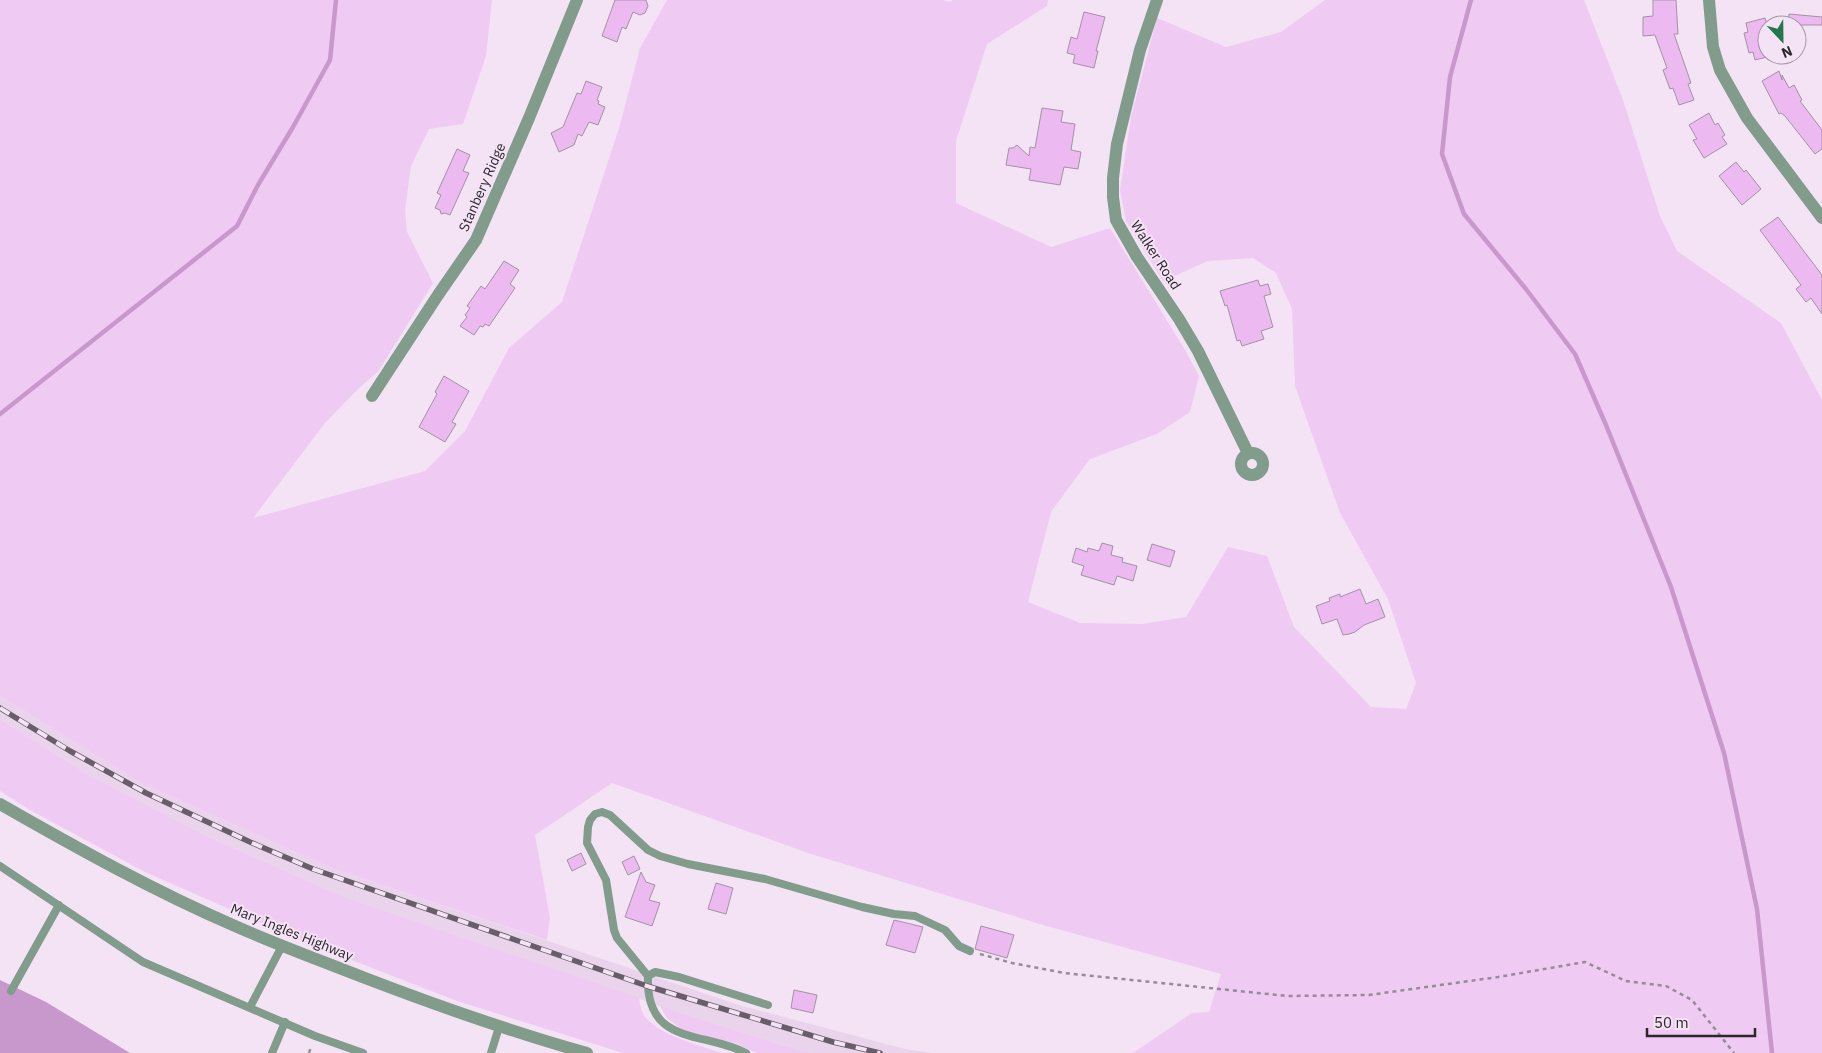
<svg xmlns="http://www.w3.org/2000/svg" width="1822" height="1053" font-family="'IBM Plex Sans',sans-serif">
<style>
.built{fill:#ead4ec}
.green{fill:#efcaf2}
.water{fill:#c898cd}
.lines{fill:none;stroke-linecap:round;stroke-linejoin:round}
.stream{stroke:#c898cd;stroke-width:4.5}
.building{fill:#ecbaf1;stroke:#a292a3}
.path{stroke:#978b98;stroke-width:2.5;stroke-dasharray:4 4;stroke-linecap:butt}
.service{stroke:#819c8a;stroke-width:8}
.minor{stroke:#819c8a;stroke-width:12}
.tertiary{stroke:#819c8a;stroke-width:12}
.rail-casing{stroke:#685e69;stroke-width:5.5}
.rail{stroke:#f4e3f5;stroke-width:4;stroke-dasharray:11;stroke-linecap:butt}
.labels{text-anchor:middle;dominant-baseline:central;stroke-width:4;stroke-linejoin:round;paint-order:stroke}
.street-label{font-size:14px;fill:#2c262d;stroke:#f4e3f5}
</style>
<rect width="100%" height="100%" fill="#f4e3f5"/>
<path class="built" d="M 0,696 L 141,783 L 334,869 L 739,1005 L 905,1049 L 932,1053 L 812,1053 L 798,1050 L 660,1006 L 342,896 L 211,838 L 87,774 L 0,719 Z"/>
<path class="green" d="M 0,0 L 492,0 L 486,56 L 463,124 L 429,129 L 411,166 L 405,210 L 407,232 L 433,283 L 378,372 L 359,388 L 325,423 L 253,518 L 425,471 L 465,431 L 509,348 L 562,302 L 620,125 L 640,48 L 667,0 L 942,0 L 950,2 L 953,0 L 1048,0 L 1047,6 L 987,44 L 956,141 L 956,203 L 1051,247 L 1110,228 L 1185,350 L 1199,376 L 1190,412 L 1157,434 L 1090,459 L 1051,512 L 1028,602 L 1080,623 L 1142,624 L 1186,617 L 1228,547 L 1267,556 L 1294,627 L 1371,707 L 1406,709 L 1416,683 L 1388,599 L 1340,513 L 1295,386 L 1292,309 L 1276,273 L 1253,258 L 1208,261 L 1163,281 L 1126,221 L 1120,190 L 1131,117 L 1157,18 L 1226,47 L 1281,32 L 1325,0 L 1584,0 L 1623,100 L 1660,216 L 1677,251 L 1781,323 L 1822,400 L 1822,1053 L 1133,1053 L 1192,1013 L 1209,1012 L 1221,974 L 1043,925 L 808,853 L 612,783 L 535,835 L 550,918 L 547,940 L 334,869 L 141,783 L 0,696 Z
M 0,719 L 87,774 L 211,838 L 342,896 L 639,998 C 640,1006 642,1015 648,1020 C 665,1037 699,1045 721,1053 L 623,1053 L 457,1001 L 295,938 L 145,872 L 30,810 L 0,791 Z
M 660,1006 L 798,1050 L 812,1053 L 757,1053 L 737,1044 L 684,1031 L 667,1018 Z"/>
<path class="water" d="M 0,980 L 46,1002 L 130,1053 L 0,1053 Z"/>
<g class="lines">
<path class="stream" d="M 1471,0 L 1450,77 L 1442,154 L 1464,214 L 1526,289 L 1575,354 L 1606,425 L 1671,587 L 1724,753 L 1757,909 L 1772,1053
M 0,414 L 237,226 L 258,185 L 293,127 L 330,60 L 336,0"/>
</g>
<path class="building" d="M 615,0 L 646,0 L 648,6 L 645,13 L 640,15 L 633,12 L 626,29 L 622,27 L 617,42 L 602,36 Z
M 1653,0 L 1676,0 L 1678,34 L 1674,34 L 1691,83 L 1688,84 L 1694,100 L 1679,105 L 1673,88 L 1670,89 L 1663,70 L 1667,68 L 1655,35 L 1643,36 L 1643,17 L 1653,16 Z
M 1084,12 L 1105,17 L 1096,51 L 1098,51 L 1094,68 L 1073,63 L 1075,55 L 1067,53 L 1071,37 L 1077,39 Z
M 1789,14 L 1822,17 L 1822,25 L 1788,25 Z
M 1765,18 L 1767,24 L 1767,57 L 1755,60 L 1753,52 L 1749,53 L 1744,33 L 1748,32 L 1746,23 Z
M 1779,71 L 1782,80 L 1782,75 L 1789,88 L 1794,85 L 1802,100 L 1800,101 L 1822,130 L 1822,149 L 1815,154 L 1785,116 L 1781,113 L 1779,114 L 1762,81 Z
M 586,81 L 602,87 L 597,100 L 599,101 L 598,104 L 605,107 L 598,125 L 589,122 L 582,136 L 578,134 L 574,145 L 559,152 L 551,133 L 563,127 L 577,93 L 581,94 Z
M 1042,108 L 1063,111 L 1061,122 L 1075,124 L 1071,150 L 1081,152 L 1078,169 L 1064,167 L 1060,185 L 1029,180 L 1031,169 L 1006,165 L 1009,148 L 1013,148 L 1017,145 L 1029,156 L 1030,147 L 1035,148 Z
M 1709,113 L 1715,125 L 1718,123 L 1725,135 L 1722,137 L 1727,144 L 1704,158 L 1693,140 L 1697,139 L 1689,125 Z
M 457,149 L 470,155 L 463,171 L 469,173 L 450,215 L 445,213 L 441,214 L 440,210 L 435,208 L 441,195 L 437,193 Z
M 1736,162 L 1744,172 L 1746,170 L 1761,189 L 1742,205 L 1719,176 Z
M 1778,217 L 1822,275 L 1822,314 L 1811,298 L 1806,302 L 1796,289 L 1801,285 L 1760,230 Z
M 504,261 L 519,270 L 510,284 L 515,288 L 489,326 L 485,324 L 483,327 L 480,326 L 474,335 L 460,326 L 467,317 L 465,315 L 470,308 L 467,306 L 481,286 L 485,289 Z
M 1258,280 L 1260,286 L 1268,284 L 1271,294 L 1264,296 L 1273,327 L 1261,331 L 1264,339 L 1242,346 L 1240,340 L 1237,341 L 1227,305 L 1225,306 L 1220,291 Z
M 444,376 L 469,391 L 452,422 L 456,424 L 445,442 L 419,427 L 437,394 L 435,392 Z
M 1102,543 L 1113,546 L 1111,555 L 1123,558 L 1122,562 L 1137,566 L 1133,581 L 1117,576 L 1114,585 L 1081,575 L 1084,566 L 1072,562 L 1076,548 L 1087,552 L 1088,548 L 1099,551 Z
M 1152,544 L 1175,551 L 1170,567 L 1147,560 Z
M 1360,589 L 1366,604 L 1378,599 L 1385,617 L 1364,625 L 1355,632 L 1349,634 L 1343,635 L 1337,619 L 1322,624 L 1316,606 L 1330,601 L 1329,598 L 1340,594 L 1340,597 Z
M 581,853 L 586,864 L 572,871 L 567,860 Z
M 634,856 L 640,869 L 628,875 L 622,862 Z
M 641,872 L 646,882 L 655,885 L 649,900 L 660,903 L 652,926 L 625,917 Z
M 716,883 L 733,888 L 726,914 L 708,909 Z
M 894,920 L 923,927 L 915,953 L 886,945 Z
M 981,926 L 1014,935 L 1007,958 L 975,949 Z
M 794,990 L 817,995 L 813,1013 L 791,1008 Z"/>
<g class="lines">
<path class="path" d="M 980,954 L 1012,963 L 1064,973 L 1287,996 L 1369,995 L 1498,977 L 1585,962 L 1626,981 L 1666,986 L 1692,1000 L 1734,1053
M 309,1053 L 311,1047"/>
<path class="service" d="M 0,866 L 143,962 L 315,1036 L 363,1053
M 648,976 C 645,1046 703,1031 746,1053
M 11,991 L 59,905
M 768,1005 L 679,977 L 655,972 L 648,976 L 617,938 L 614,930 L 606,880 L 587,843 L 588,827 L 590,820 L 595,814 L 602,812 L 610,815 L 648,850 L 660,856 L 688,864 L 765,879 L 862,907 L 894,914 L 915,916 L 945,930 L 959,946 L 970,951
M 250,1007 L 282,946
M 272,1053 L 285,1022
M 491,1053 L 499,1027"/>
<path class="minor" d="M 1157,0 L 1140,50 L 1117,144 L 1113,178 L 1113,197 L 1116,220 L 1137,257 L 1179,319 L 1198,351 L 1248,453
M 1709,0 L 1713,47 L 1720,70 L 1747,118 L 1822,218
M 372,396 L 438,295 L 476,240 L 529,118 L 577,0
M1241 464a11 11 0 1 1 22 0a11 11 0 1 1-22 0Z"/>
<path class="tertiary" d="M 0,804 C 77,848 154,891 235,926 C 278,945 322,961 365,978 C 438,1006 512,1032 587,1053"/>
<defs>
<path id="rail" d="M 0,708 L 70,751 L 146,793 L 250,842 L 313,869 L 647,986 L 833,1042 L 880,1053"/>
</defs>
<use href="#rail" class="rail-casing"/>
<use href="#rail" class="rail"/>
</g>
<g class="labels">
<g class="street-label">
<text transform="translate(482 187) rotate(-66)">Stanbery Ridge</text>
<text transform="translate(1156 255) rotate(57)">Walker Road</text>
<text transform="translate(292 932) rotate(22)">Mary Ingles Highway</text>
</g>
</g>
<g transform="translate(1782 40) rotate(158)"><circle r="24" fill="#f4e3f5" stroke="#a497a5"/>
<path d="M0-4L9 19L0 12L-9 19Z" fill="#22784b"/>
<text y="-8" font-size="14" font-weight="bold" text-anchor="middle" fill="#2c262d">N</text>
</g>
<path d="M1647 1028v8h108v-8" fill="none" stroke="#2c262d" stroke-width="2.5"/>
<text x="1654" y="1028" font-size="15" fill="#2c262d" stroke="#f4e3f5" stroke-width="4" paint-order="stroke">50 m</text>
</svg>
